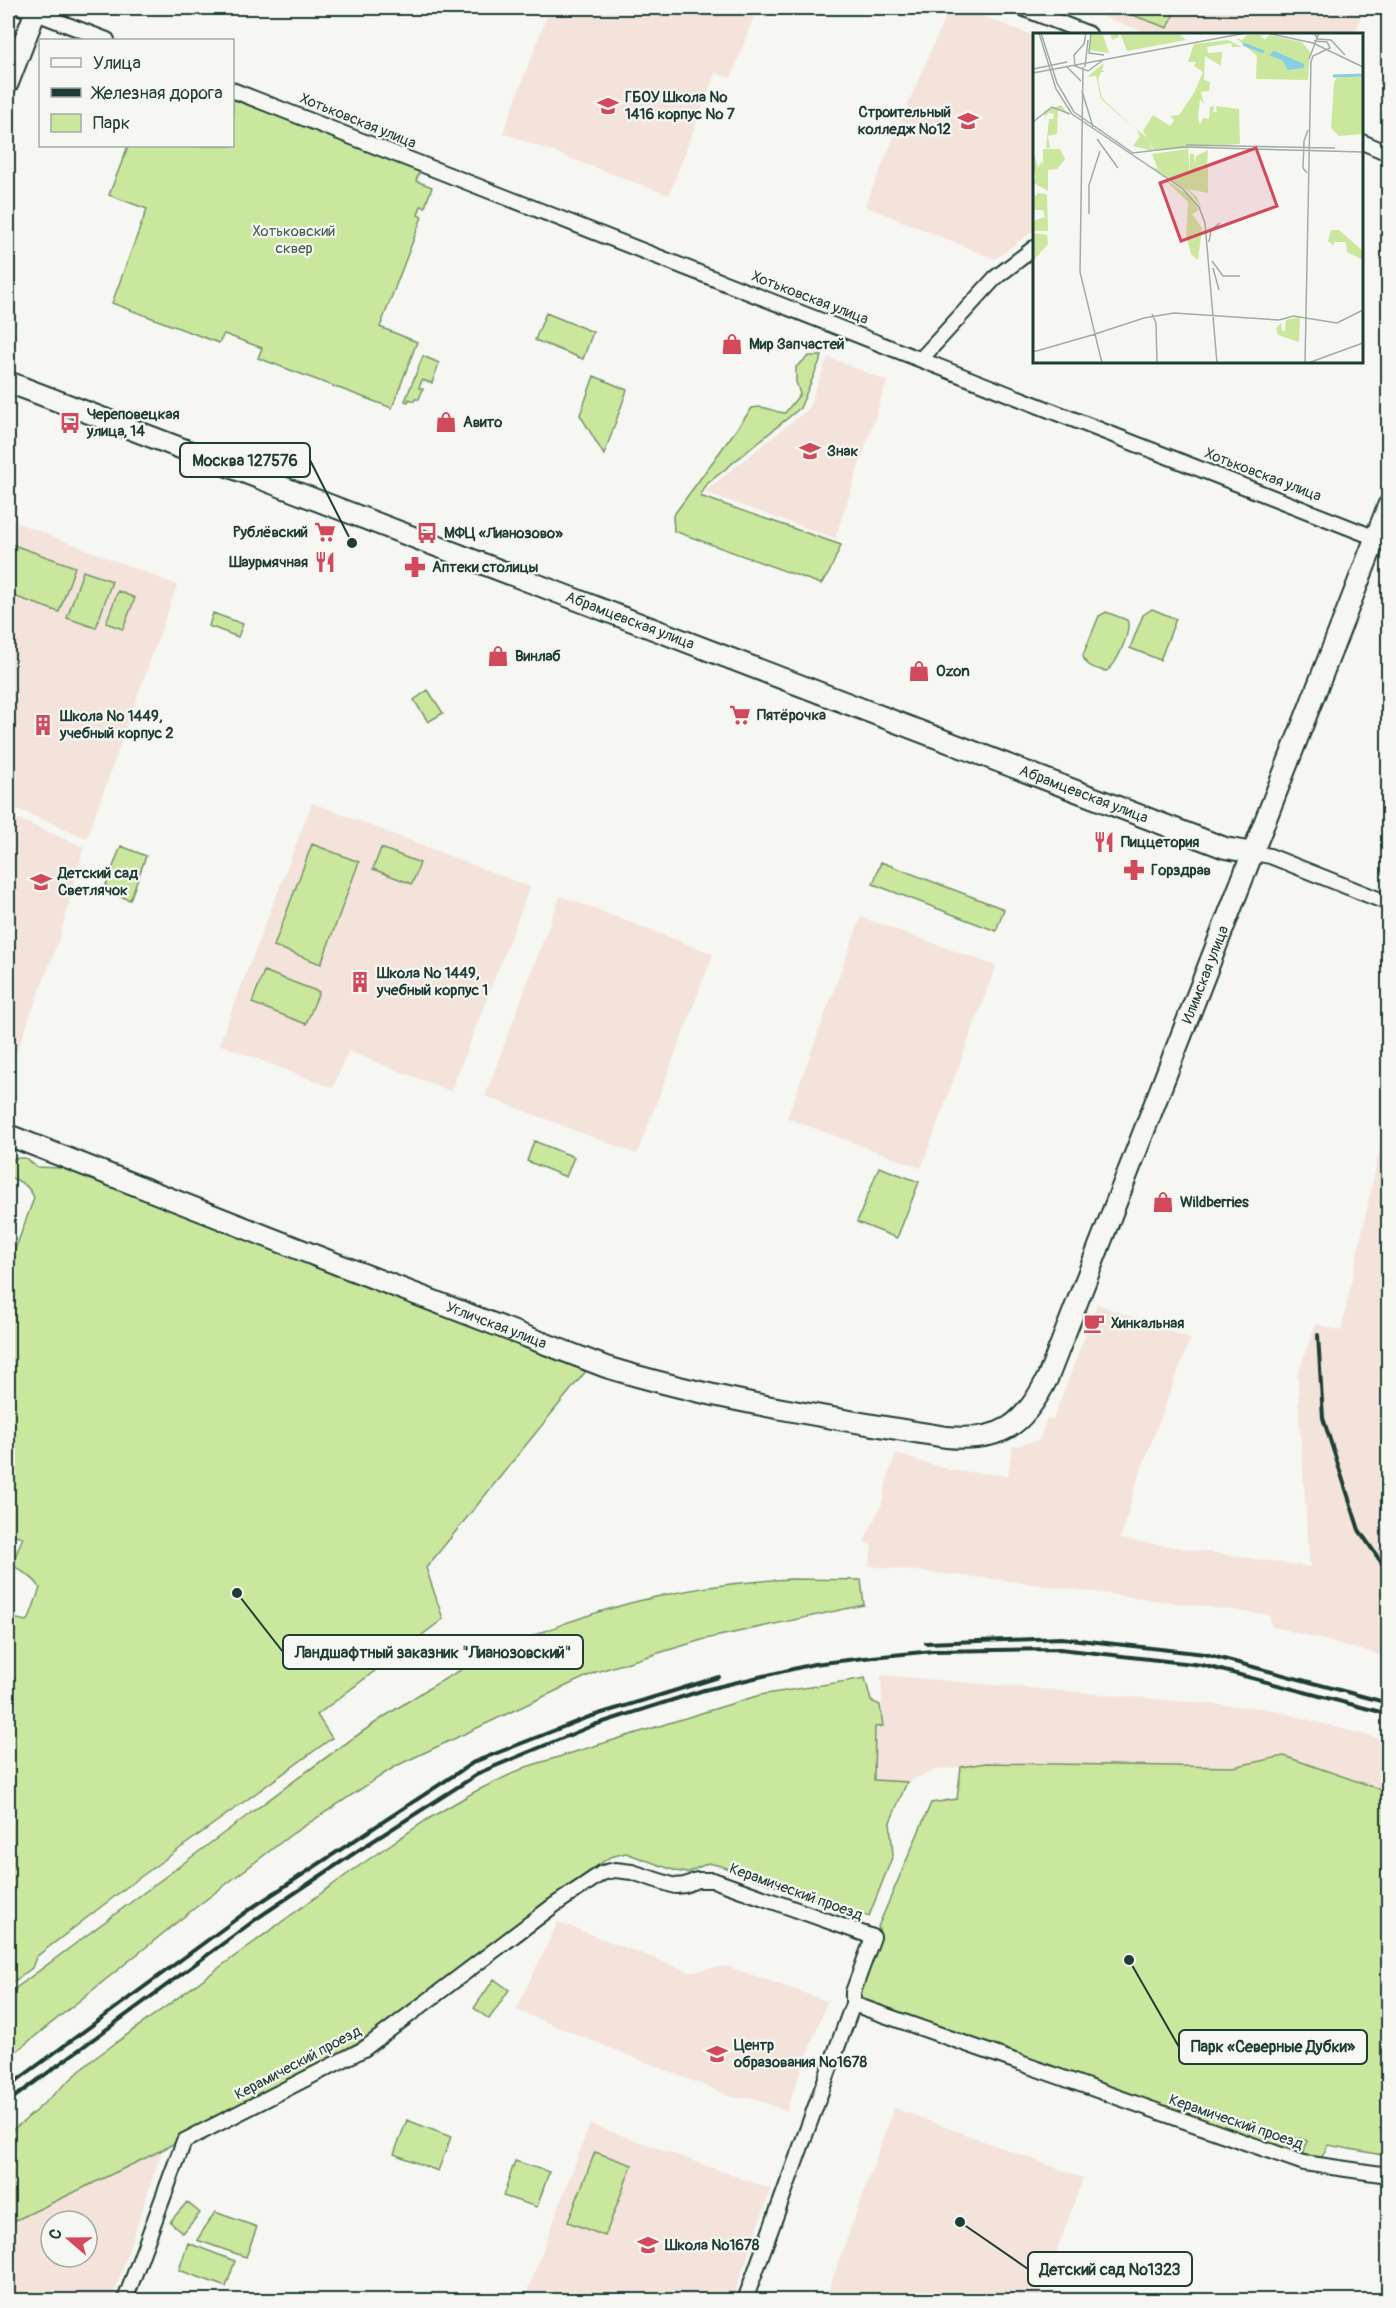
<svg xmlns="http://www.w3.org/2000/svg" width="1396" height="2308" font-family="Pangolin,sans-serif">
<style>
.built{fill:#f3e3da;fill-rule:evenodd}
.green{fill:#cbe79e;stroke:#759269;stroke-width:1.5}
.lines{fill:none;stroke-linecap:round;stroke-linejoin:round}
.street-casing{stroke:#1f3d34;stroke-width:18}
.secondary-casing{stroke:#1f3d34;stroke-width:24}
.street{stroke:#f6f6f2;stroke-width:14}
.secondary{stroke:#f6f6f2;stroke-width:20}
.rail{stroke:#1f3d34;stroke-width:4}
.labels{text-anchor:middle;dominant-baseline:central;stroke-width:4.5;stroke-linejoin:round;paint-order:stroke}
.poi-label{font-size:15px;font-weight:bold;fill:#1f3d34;stroke:#f6f6f2;text-anchor:start}
.street-label{font-size:15px;fill:#1f3d34;stroke:#f6f6f2}
.park-label{font-size:15px;fill:#415f49;stroke:#f6f6f2}
.inset-river{fill:none;stroke:#84cfe5;stroke-width:3}
.inset-road{fill:none;stroke:#a0aca6;stroke-width:1.5}
.view{fill:#d1495b;fill-opacity:0.15;stroke:#d1495b;stroke-width:3}
.inset-edge{fill:none;stroke:#1f3d34;stroke-width:3}
.leader{fill:none;stroke:#1f3d34;stroke-width:2}
.callout-dot{fill:#1f3d34;stroke:#f6f6f2;stroke-width:2}
.callout{fill:#f6f6f2;stroke:#1f3d34;stroke-width:2}
.callout-label{font-size:16px;text-anchor:middle;font-weight:bold;fill:#1f3d34}
</style>
<rect width="100%" height="100%" fill="#f6f6f2"/>
<filter id="ink" filterUnits="userSpaceOnUse"><feTurbulence type="fractalNoise" baseFrequency=".0167" numOctaves="2"/><feDisplacementMap in="SourceGraphic" scale="12" xChannelSelector="R" yChannelSelector="G"/><feConvolveMatrix kernelMatrix="1 2 1 2 8 2 1 2 1" color-interpolation-filters="sRGB"/></filter>
<g filter="url(#ink)">
<path class="built" d="M 550,8 L 757,8 L 731,78 L 715,73 L 669,195 L 503,133 Z
M 949,8 L 962,8 L 1034,36 L 1034,230 L 995,259 L 865,206 Z
M 1080,8 L 1362,8 L 1362,15 L 1354,34 L 1151,34 Z
M 828,357 L 887,381 L 835,538 L 704,492 L 808,409 Z
M 8,519 L 177,585 L 87,838 L 8,805 Z
M 312,803 L 530,887 L 451,1091 L 348,1051 L 333,1088 L 219,1044 Z
M 8,815 L 84,847 L 60,936 L 8,1075 Z
M 560,896 L 713,954 L 637,1154 L 485,1096 Z
M 861,917 L 996,966 L 921,1168 L 787,1118 Z
M 1388,1110 L 1388,1657 L 1271,1626 L 1270,1615 L 994,1579 L 869,1566 L 872,1546 L 864,1542 L 882,1504 L 887,1479 L 896,1454 L 949,1470 L 1008,1476 L 1012,1447 L 1039,1440 L 1047,1418 L 1053,1420 L 1097,1304 L 1190,1339 L 1136,1484 L 1120,1539 L 1310,1567 L 1299,1415 L 1298,1373 L 1316,1324 L 1341,1331 Z
M 881,1675 L 1268,1709 L 1388,1741 L 1388,1792 L 1284,1756 L 1233,1767 L 986,1763 L 935,1770 L 907,1782 L 874,1780 L 875,1726 L 883,1726 Z
M 558,1922 L 690,1972 L 726,1966 L 827,2001 L 786,2111 L 754,2098 L 735,2098 L 516,2010 Z
M 894,2108 L 1083,2178 L 1039,2300 L 825,2300 Z
M 590,2124 L 771,2189 L 732,2300 L 524,2300 Z
M 162,2150 L 112,2300 L 8,2300 L 8,2224 ZM 51,2221 L 87,2221 L 87,2257 L 51,2257 Z"/>
<path class="green" d="M 1113,8 L 1176,8 L 1168,28 Z
M 233,96 L 420,170 L 416,181 L 432,187 L 425,207 L 421,206 L 418,215 L 422,217 L 380,327 L 417,342 L 392,408 L 258,358 L 262,348 L 224,334 L 219,343 L 112,303 L 147,209 L 109,195 L 128,146 L 232,146 Z
M 546,313 L 593,332 L 583,359 L 535,340 Z
M 423,356 L 439,363 L 432,383 L 422,380 L 419,388 L 423,389 L 419,399 L 415,399 L 414,401 L 409,399 L 408,402 L 405,401 Z
M 809,356 L 822,356 L 800,408 L 707,484 L 700,496 L 841,545 L 829,573 L 821,584 L 674,531 L 673,516 L 752,408 C 767,405 771,412 785,413 L 800,394 L 796,382 L 796,367 Z
M 594,376 L 627,390 L 604,455 L 580,415 Z
M 8,543 L 75,567 L 59,612 L 8,594 Z
M 83,571 L 112,581 L 96,628 L 67,618 Z
M 118,591 L 135,598 L 123,629 L 106,623 Z
M 1152,609 L 1176,619 L 1160,660 L 1130,648 L 1143,615 Z
M 1106,612 L 1127,620 C 1132,630 1116,667 1106,671 C 1096,669 1084,666 1083,655 L 1099,616 Z
M 213,613 L 243,624 L 238,637 L 209,626 Z
M 428,690 L 443,713 L 428,722 L 414,700 Z
M 312,844 L 359,862 L 321,964 L 274,946 Z
M 121,846 L 146,856 L 130,900 L 104,890 Z
M 381,848 L 420,863 L 412,884 L 373,869 Z
M 881,862 L 1004,909 L 996,931 L 873,884 Z
M 264,971 L 319,992 L 306,1024 L 252,1003 Z
M 534,1141 L 574,1157 L 566,1177 L 527,1161 Z
M 17,1158 L 25,1158 L 37,1167 L 59,1168 L 60,1166 L 586,1371 L 426,1568 L 443,1619 L 317,1715 L 332,1738 L 128,1886 L 36,1957 L 32,1968 L 8,1986 L 8,1617 L 26,1621 L 29,1619 L 40,1588 C 35,1577 20,1572 12,1564 L 23,1537 L 8,1533 L 11,1544 L 8,1549 L 8,1269 L 34,1198 C 30,1186 19,1180 8,1177 L 8,1161 Z
M 879,1167 L 919,1182 L 897,1238 L 857,1222 Z
M 792,1579 L 861,1580 L 864,1605 L 705,1639 L 596,1672 L 396,1766 L 292,1834 L 191,1911 L 8,2058 L 8,1994 C 88,1935 168,1875 248,1815 C 297,1779 345,1742 396,1709 C 516,1629 648,1585 792,1579 Z
M 865,1678 L 871,1701 L 880,1705 L 883,1726 L 875,1727 L 874,1780 L 907,1782 L 890,1822 L 893,1855 L 869,1916 L 775,1886 L 721,1866 L 708,1863 L 687,1873 L 676,1871 L 626,1853 L 610,1857 L 561,1891 L 377,2032 L 162,2150 L 8,2224 L 8,2133 L 23,2122 L 91,2061 L 353,1870 L 428,1819 L 476,1791 L 526,1767 L 760,1695 Z
M 1284,1756 L 1388,1792 L 1388,2156 L 1328,2145 L 1320,2161 L 1302,2158 L 1307,2141 L 1292,2136 L 1286,2153 L 862,2000 L 861,1989 L 880,1932 L 878,1927 L 931,1803 L 957,1799 L 961,1767 L 986,1763 L 1233,1767 Z
M 494,1979 L 509,1990 L 489,2019 L 474,2008 Z
M 407,2120 L 451,2137 L 438,2171 L 394,2154 Z
M 595,2152 L 632,2165 L 605,2236 L 568,2222 Z
M 515,2161 L 549,2172 L 537,2207 L 503,2196 Z
M 187,2202 L 200,2213 L 183,2233 L 170,2222 Z
M 215,2212 L 257,2227 L 246,2257 L 197,2240 Z
M 188,2243 L 235,2261 L 226,2287 L 179,2270 Z"/>
<g class="lines">
<defs>
<path id="street" d="M 23,8 L 107,40
M 1022,8 L 1089,34
M 232,90 L 1376,538
M 1362,142 L 1388,153
M 921,359 L 995,278 L 1034,248
M 1254,853 L 1270,856 L 1388,903
M 853,2004 L 1304,2163 L 1388,2175
M 125,2300 L 184,2141 L 364,2049 L 553,1906 L 602,1873 L 615,1870 L 632,1872 L 675,1886 L 685,1885 L 697,1880 L 713,1880 L 873,1937 L 853,1992 L 853,2004 L 745,2300"/>
<g id="secondary">
<path d="M 8,83 L 37,8"/>
<path id="s1" d="M 8,382 L 1225,848 L 1254,853"/>
<path id="s2" d="M 8,1135 L 337,1264 L 606,1367 C 717,1401 832,1418 946,1437 C 1001,1442 1024,1426 1048,1377 L 1388,506"/>
</g>
</defs>
<use href="#street" class="street-casing"/>
<use href="#secondary" class="secondary-casing"/>
<use href="#street" class="street"/>
<use href="#secondary" class="secondary"/>
<path class="rail" d="M 1318,1335 L 1323,1418 L 1359,1530 L 1388,1572
M 926,1643 L 1061,1638 L 1205,1654 L 1388,1703
M 8,2087 L 250,1909 L 474,1762 L 586,1718 L 719,1677
M 8,2102 L 259,1917 L 359,1850 L 481,1772 L 594,1725 L 704,1690 L 814,1664 L 873,1657 L 933,1651 L 1060,1649 L 1202,1665 L 1388,1714"/>
</g>
</g>
<defs>
<symbol id="school-bare" viewBox="-9 -9 18 18"><path d="M0-5L7-2L0 1L-7-2ZM-4 1L0 2.5L4 1V4Q0 6-4 4Z" fill="#d1495b" stroke="#f6f6f2" stroke-width="2.5" paint-order="stroke"/></symbol>
<symbol id="university-bare" viewBox="-9 -9 18 18"><path d="M0-5L7-2L0 1L-7-2ZM-4 1L0 2.5L4 1V4Q0 6-4 4Z" fill="#d1495b" stroke="#f6f6f2" stroke-width="2.5" paint-order="stroke"/></symbol>
<symbol id="shop-bare" viewBox="-9 -9 18 18"><path d="M-5-2.5h2.3a2.7 3.5 0 0 1 5.4 0H5L5.5 6h-11ZM-1.5-2.5h3a1.5 2.3 0 0 0-3 0Z" fill="#d1495b" stroke="#f6f6f2" stroke-width="2.5" paint-order="stroke"/></symbol>
<symbol id="bus-bare" viewBox="-9 -9 18 18"><path d="M-5-6H5V4H4V6H2V4H-2V6H-4V4H-5ZM-3.5-4V0h7V-4ZM-3.5 1.2v1.5H-2V1.2ZM2 1.2v1.5H3.5V1.2Z" fill="#d1495b" stroke="#f6f6f2" stroke-width="2.5" paint-order="stroke"/></symbol>
<symbol id="supermarket-bare" viewBox="-9 -9 18 18"><path d="M-6-5.5h2.5l.6 2H6L4.5 2H-2.5L-4.4-4H-6ZM-1.5 3.2a1.3 1.3 0 1 0 .1 0ZM3 3.2a1.3 1.3 0 1 0 .1 0Z" fill="#d1495b" stroke="#f6f6f2" stroke-width="2.5" paint-order="stroke"/></symbol>
<symbol id="restaurant-bare" viewBox="-9 -9 18 18"><path d="M-5-6h1v4h1v-4h1v4h1v-4h1v5L-1.5 .5V6h-2V.5L-5-1ZM5-6V6H3V1.5H1.5Q1.5-4 5-6Z" fill="#d1495b" stroke="#f6f6f2" stroke-width="2.5" paint-order="stroke"/></symbol>
<symbol id="pharmacy-bare" viewBox="-9 -9 18 18"><path d="M-2-6h4v4h4v4h-4v4h-4v-4h-4v-4h4Z" fill="#d1495b" stroke="#f6f6f2" stroke-width="2.5" paint-order="stroke"/></symbol>
<symbol id="building-bare" viewBox="-9 -9 18 18"><path d="M-4-6H4V6H1V3H-1V6H-4ZM-2.5-4.3h1.7v1.8h-1.7ZM.8-4.3h1.7v1.8H.8ZM-2.5-1h1.7V.8h-1.7ZM.8-1h1.7V.8H.8Z" fill="#d1495b" stroke="#f6f6f2" stroke-width="2.5" paint-order="stroke"/></symbol>
<symbol id="cafe-bare" viewBox="-9 -9 18 18"><path d="M-5.5-4.5H6V0H3Q3 3.5 0 3.5H-2.5Q-5.5 3.5-5.5 0ZM3-3.2v2h1.7v-2ZM-6 4.5H4V6H-6Z" fill="#d1495b" stroke="#f6f6f2" stroke-width="2.5" paint-order="stroke"/></symbol>
</defs>
<g fill-rule="evenodd">
<use href="#school-bare" x="593" y="91" width="30" height="30"/>
<use href="#university-bare" x="953" y="106" width="30" height="30"/>
<use href="#shop-bare" x="717" y="329" width="30" height="30"/>
<use href="#shop-bare" x="431" y="407" width="30" height="30"/>
<use href="#bus-bare" x="55" y="408" width="30" height="30"/>
<use href="#school-bare" x="795" y="436" width="30" height="30"/>
<use href="#supermarket-bare" x="310" y="517" width="30" height="30"/>
<use href="#bus-bare" x="412" y="518" width="30" height="30"/>
<use href="#restaurant-bare" x="310" y="547" width="30" height="30"/>
<use href="#pharmacy-bare" x="400" y="552" width="30" height="30"/>
<use href="#shop-bare" x="483" y="641" width="30" height="30"/>
<use href="#shop-bare" x="904" y="656" width="30" height="30"/>
<use href="#supermarket-bare" x="725" y="700" width="30" height="30"/>
<use href="#building-bare" x="28" y="710" width="30" height="30"/>
<use href="#restaurant-bare" x="1089" y="827" width="30" height="30"/>
<use href="#pharmacy-bare" x="1119" y="855" width="30" height="30"/>
<use href="#school-bare" x="26" y="867" width="30" height="30"/>
<use href="#building-bare" x="345" y="967" width="30" height="30"/>
<use href="#shop-bare" x="1148" y="1187" width="30" height="30"/>
<use href="#cafe-bare" x="1079" y="1308" width="30" height="30"/>
<use href="#school-bare" x="702" y="2039" width="30" height="30"/>
<use href="#school-bare" x="633" y="2230" width="30" height="30"/>
</g>
<g class="labels">
<g class="poi-label">
<text x="625" y="97">ГБОУ Школа №<tspan x="625" dy="17">1416 корпус № 7</tspan></text>
<text x="951" y="112" text-anchor="end">Строительный<tspan x="951" dy="17">колледж №12</tspan></text>
<text x="749" y="344">Мир Запчастей</text>
<text x="87" y="414">Череповецкая<tspan x="87" dy="17">улица, 14</tspan></text>
<text x="463" y="422">Авито</text>
<text x="827" y="451">Знак</text>
<text x="308" y="532" text-anchor="end">Рублёвский</text>
<text x="444" y="533">МФЦ «Лианозово»</text>
<text x="308" y="562" text-anchor="end">Шаурмячная</text>
<text x="432" y="567">Аптеки столицы</text>
<text x="515" y="656">Винлаб</text>
<text x="936" y="671">Ozon</text>
<text x="757" y="715">Пятёрочка</text>
<text x="60" y="716">Школа № 1449,<tspan x="60" dy="17">учебный корпус 2</tspan></text>
<text x="1121" y="842">Пиццетория</text>
<text x="1151" y="870">Горздрав</text>
<text x="58" y="873">Детский сад<tspan x="58" dy="17">Светлячок</tspan></text>
<text x="377" y="973">Школа № 1449,<tspan x="377" dy="17">учебный корпус 1</tspan></text>
<text x="1180" y="1202">Wildberries</text>
<text x="1111" y="1323">Хинкальная</text>
<text x="734" y="2045">Центр<tspan x="734" dy="17">образования №1678</tspan></text>
<text x="665" y="2245">Школа №1678</text>
</g>
<g class="street-label">
<text transform="translate(358 121) rotate(22)">Хотьковская улица</text>
<text transform="translate(810 298) rotate(21)">Хотьковская улица</text>
<text transform="translate(1263 475) rotate(21)">Хотьковская улица</text>
<text stroke="none"><textPath href="#s1" startOffset="666">Абрамцевская улица</textPath></text>
<text stroke="none"><textPath href="#s1" startOffset="1152">Абрамцевская улица</textPath></text>
<text stroke="none"><textPath href="#s2" startOffset="1550">Илимская улица</textPath></text>
<text stroke="none"><textPath href="#s2" startOffset="524">Угличская улица</textPath></text>
<text transform="translate(796 1892) rotate(20)">Керамический проезд</text>
<text transform="translate(298 2063) rotate(-28)">Керамический проезд</text>
<text transform="translate(1236 2122) rotate(19)">Керамический проезд</text>
</g>
<g class="park-label">
<text x="294" y="231">Хотьковский<tspan x="294" dy="17">сквер</tspan></text>
</g>
</g>
<g transform="translate(1033 33)">
<rect width="330" height="330" fill="#f6f6f2"/>
<path d="M 59,0 L 85,0 L 86,4 L 79,7 L 77,1 L 70,2 L 76,20 L 55,17 ZM 87,0 L 145,0 L 153,7 L 94,18 ZM 214,2 L 227,2 L 232,7 L 236,2 L 269,9 L 277,19 L 275,47 L 223,46 L 224,23 L 203,5 L 209,7 ZM 195,7 L 209,14 L 199,14 L 198,10 L 174,14 L 175,20 L 189,19 L 188,33 L 172,23 L 171,47 L 177,49 L 176,58 L 168,59 L 171,71 L 167,66 L 165,85 L 167,92 L 170,85 L 176,86 L 177,74 L 181,73 L 180,79 L 184,79 L 183,73 L 206,76 L 207,111 L 121,118 L 115,105 L 120,118 L 100,113 L 107,103 L 103,99 L 107,101 L 103,95 L 114,105 L 110,98 L 120,82 L 137,93 L 141,87 L 137,83 L 146,82 L 161,60 L 170,39 L 161,33 L 163,29 L 155,29 L 161,11 ZM 71,30 L 69,37 L 72,39 L 68,39 L 65,47 L 69,65 L 102,96 L 68,66 L 63,43 L 54,44 ZM 314,43 L 330,44 L 330,101 L 306,103 L 298,95 L 301,50 L 303,45 ZM 28,72 L 37,83 L 25,76 L 24,101 L 15,103 L 17,115 L 13,115 L 16,86 L 20,86 L 21,81 L 15,80 L 12,84 L 11,78 ZM 10,116 L 27,116 L 32,126 L 24,136 L 15,137 L 15,158 L 1,150 L 1,157 L 0,158 L 0,149 L 3,144 L 1,140 L 0,117 L 5,135 L 9,128 L 10,134 ZM 155,116 L 157,141 L 157,121 L 161,121 L 162,131 L 163,123 L 175,117 L 174,132 L 162,132 L 175,133 L 175,160 L 155,156 L 164,164 L 169,175 L 155,158 L 113,132 L 125,136 L 119,121 ZM 130,145 L 156,162 L 166,177 L 159,181 L 169,195 L 165,227 L 158,221 L 153,202 L 155,169 ZM 5,160 L 14,161 L 11,161 L 14,162 L 15,198 L 0,198 L 0,188 L 12,184 L 10,177 L 0,177 L 0,165 ZM 298,197 L 306,197 L 330,218 L 330,227 L 314,219 L 313,209 L 301,209 L 301,213 L 295,208 ZM 0,200 L 14,202 L 15,211 L 0,228 ZM 267,284 L 266,309 L 245,302 L 243,295 L 248,290 L 249,298 L 252,298 L 253,287 Z" fill="#cbe79e"/>
<path d="M 241,18 L 271,31 L 271,35 L 255,37 L 249,27 L 236,22 Z" fill="#84cfe5"/>
<path class="inset-river" d="M 210,11 L 231,19M 300,43 L 330,42"/>
<path class="inset-road" d="M 6,0 L 23,56 L 39,81 L 150,156 L 166,174 L 172,190 L 184,330M 8,0 L 24,50 L 41,79 L 100,120 L 149,114 L 330,119M 53,0 L 51,11 L 41,22 L 42,33 L 55,38 L 70,27M 58,0 L 56,20 L 71,22M 234,0 L 280,10 L 330,34M 281,0 L 285,6 L 298,7 L 312,22M 276,26 L 286,0M 33,33 L 48,48M 50,34 L 47,239 L 69,330M 52,34 L 55,7M 0,36 L 34,29M 0,40 L 213,0M 49,58 L 60,94M 0,89 L 19,74 L 37,81M 64,106 L 85,135M 153,112 L 302,115M 274,140 L 270,135 L 271,108 L 275,97M 56,181 L 56,152 L 67,118M 176,209 L 178,197 L 187,190M 179,228 L 190,243 L 207,243M 180,235 L 186,257M 119,281 L 123,290 L 124,330M 260,283 L 304,290 L 330,277M 62,301 L 111,285 L 141,280 L 246,287 L 261,283M 0,319 L 66,300M 272,330 L 278,29 L 280,23 L 297,15 L 294,9 L 281,8M 275,330 L 330,310"/>
<path class="view" d="M 223,115 L 244,173 L 148,208 L 127,150 Z"/>
<rect width="330" height="330" class="inset-edge"/>
</g>
<path class="leader" d="M352 543L310 460M237 1593L283 1652M1129 1960L1179 2047M960 2222L1028 2269"/>
<g class="callout-dot">
<circle cx="352" cy="543" r="6"/>
<circle cx="237" cy="1593" r="6"/>
<circle cx="1129" cy="1960" r="6"/>
<circle cx="960" cy="2222" r="6"/>
</g>
<g class="callout">
<rect x="180" y="443" width="130" height="34" rx="6"/>
<rect x="283" y="1635" width="300" height="34" rx="6"/>
<rect x="1179" y="2030" width="188" height="34" rx="6"/>
<rect x="1028" y="2252" width="164" height="34" rx="6"/>
</g>
<g class="callout-label">
<text x="245" y="466">Москва 127576</text>
<text x="433" y="1658">Ландшафтный заказник "Лианозовский"</text>
<text x="1273" y="2052">Парк «Северные Дубки»</text>
<text x="1110" y="2275">Детский сад №1323</text>
</g>
<rect width="1396" height="2308" fill="none" stroke="#f6f6f2" stroke-width="30"/>
<rect x="15" y="15" width="1366" height="2278" fill="none" stroke="#1f3d34" stroke-width="2" filter="url(#ink)"/>
<rect x="39" y="39" width="195" height="108" fill="#f6f6f2" stroke="#a0aca6" stroke-width="1.5"/>
<rect x="51" y="58" width="30" height="9" fill="#f6f6f2" stroke="#a0aca6" stroke-width="1.5"/>
<text x="93" y="69" font-size="18" fill="#1f3d34">Улица</text>
<rect x="51" y="88" width="30" height="9" fill="#1f3d34" stroke="#a0aca6" stroke-width="1.5"/>
<text x="93" y="99" font-size="18" fill="#1f3d34">Железная дорога</text>
<rect x="51" y="114" width="30" height="18" fill="#cbe79e" stroke="#a0aca6" stroke-width="1.5"/>
<text x="93" y="129" font-size="18" fill="#1f3d34">Парк</text>
<g transform="translate(69 2239) rotate(290)"><circle r="28" fill="#f6f6f2" stroke="#a0aca6" stroke-width="1.5"/>
<path d="M0-4.5L10 22L0 15L-10 22Z" fill="#d1495b"/>
<text y="-9" font-size="16" font-weight="bold" text-anchor="middle" fill="#1f3d34">С</text>
</g>
</svg>
